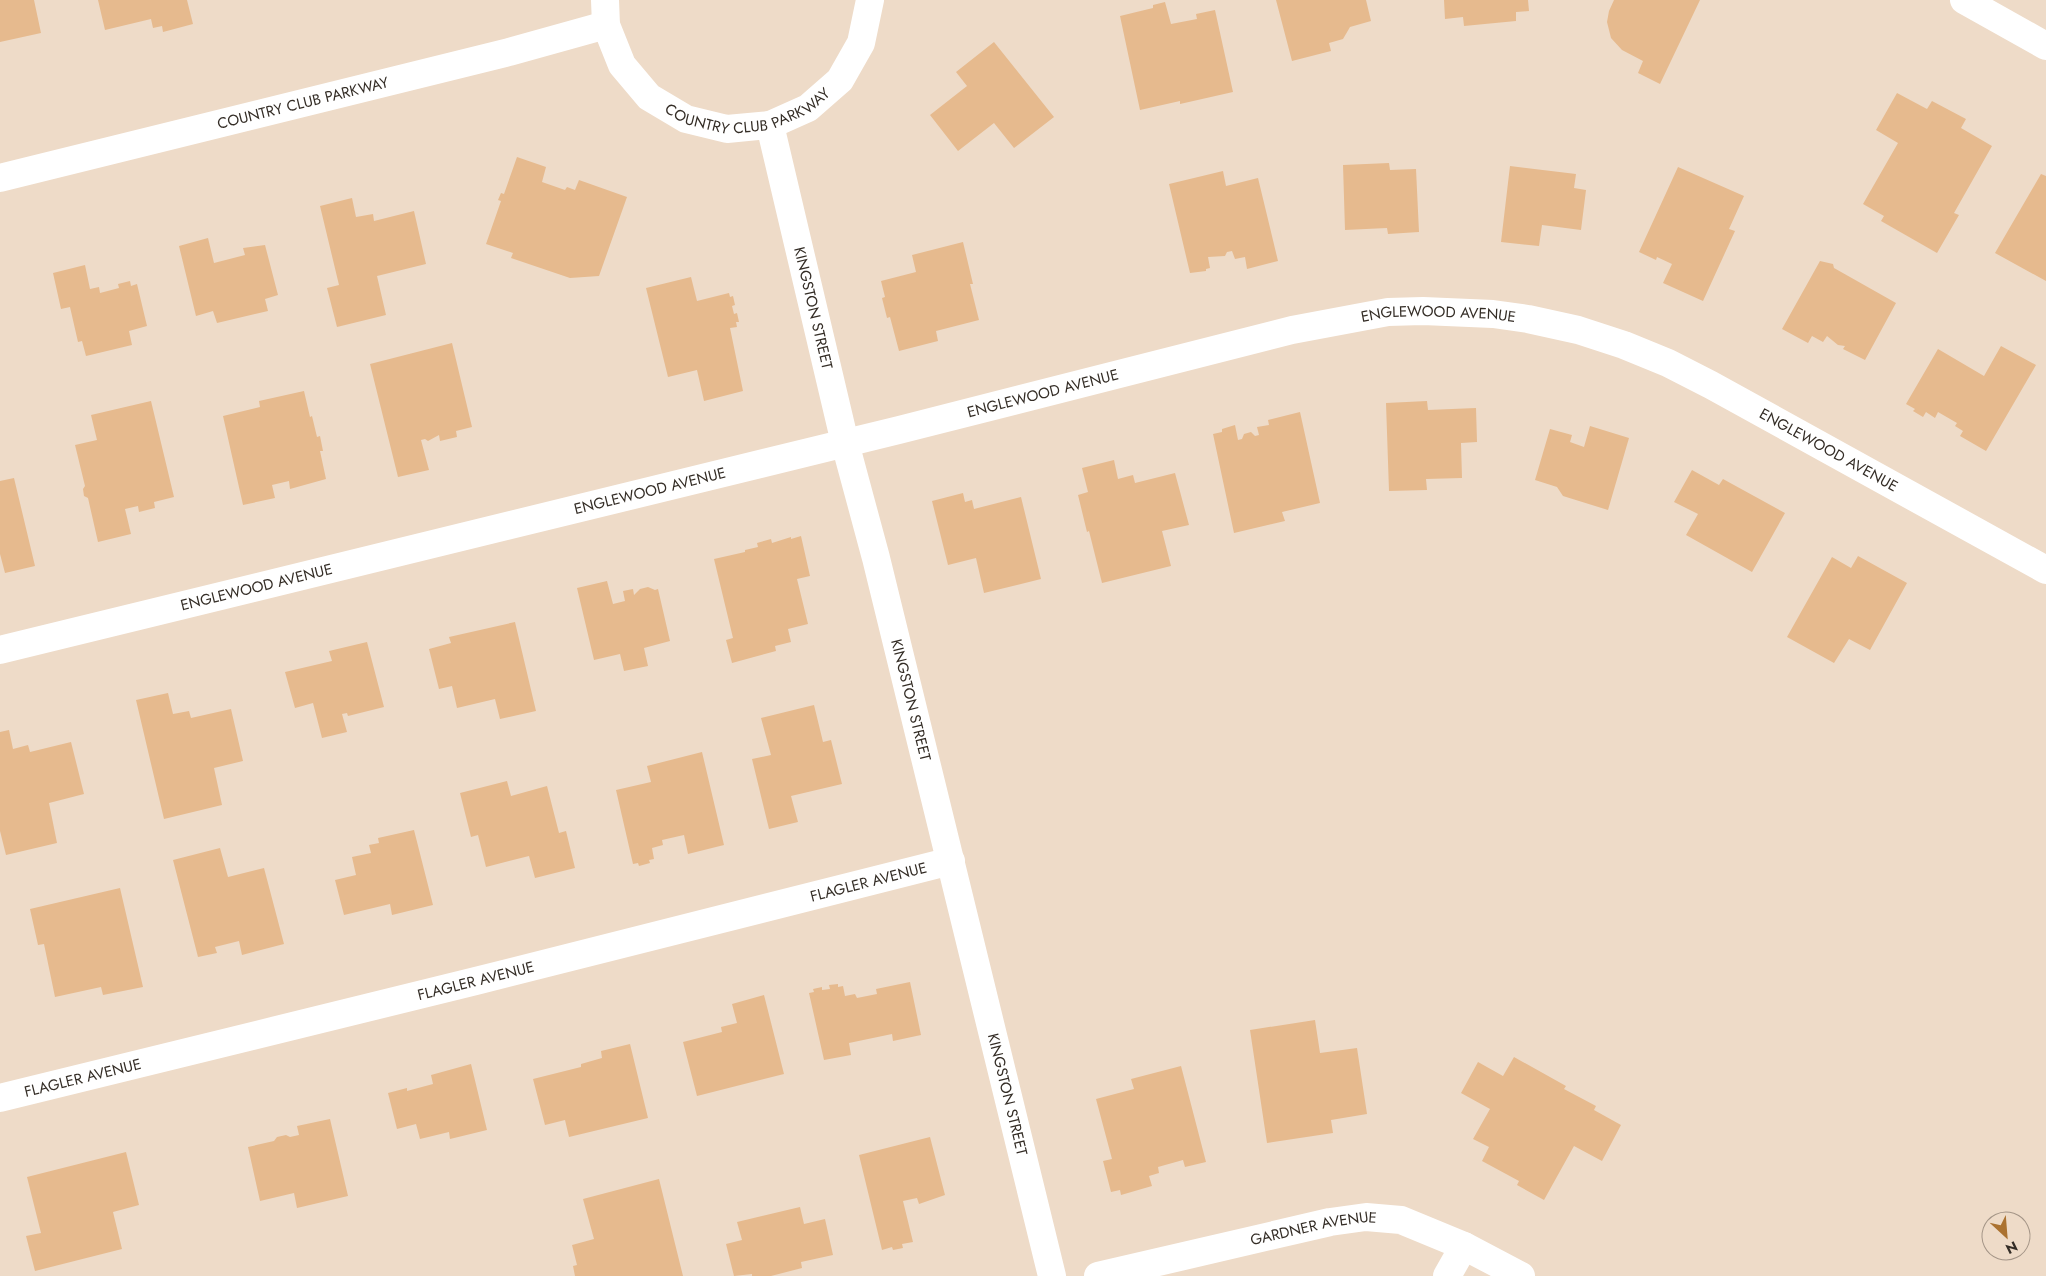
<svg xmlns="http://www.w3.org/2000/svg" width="2046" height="1276" font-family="Jost,sans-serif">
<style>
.building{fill:#e6ba8e}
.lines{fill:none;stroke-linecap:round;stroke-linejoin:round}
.street{stroke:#fff;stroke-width:28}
.labels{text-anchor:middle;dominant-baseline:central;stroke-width:4;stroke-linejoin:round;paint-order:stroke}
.street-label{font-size:15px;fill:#342d26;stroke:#eedbc8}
</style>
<rect width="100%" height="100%" fill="#eedbc8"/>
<path class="building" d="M 0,0 L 34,0 L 41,33 L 0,42 Z
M 98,0 L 187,0 L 193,24 L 163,32 L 162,26 L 153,28 L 151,19 L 105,30 Z
M 1276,0 L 1366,0 L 1371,21 L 1350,27 L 1343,39 L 1329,43 L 1331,51 L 1292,61 Z
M 1444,0 L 1528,0 L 1529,11 L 1516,12 L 1516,21 L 1464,26 L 1463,17 L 1445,19 Z
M 1614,0 L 1700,0 L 1660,84 L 1638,73 L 1643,61 L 1622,50 L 1611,38 L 1607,22 L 1609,11 Z
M 1165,2 L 1171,24 L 1197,19 L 1196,14 L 1215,10 L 1233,92 L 1180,104 L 1180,101 L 1140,110 L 1120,16 L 1153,8 L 1153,5 Z
M 994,42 L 1054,117 L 1014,148 L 994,123 L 958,151 L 930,115 L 967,86 L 956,72 Z
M 1897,93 L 1927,109 L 1932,101 L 1966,119 L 1961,128 L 1992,146 L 1954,213 L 1959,215 L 1937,253 L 1881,221 L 1884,216 L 1863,204 L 1898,143 L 1876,130 Z
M 517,157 L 546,167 L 542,182 L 565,190 L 567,187 L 575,190 L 579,180 L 627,197 L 599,276 L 570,278 L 511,258 L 513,253 L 486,244 L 501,201 L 498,200 L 501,193 L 504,194 Z
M 1389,163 L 1390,170 L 1416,169 L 1419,232 L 1388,234 L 1387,228 L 1345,230 L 1343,165 Z
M 1510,166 L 1576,174 L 1574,188 L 1586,190 L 1581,230 L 1542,225 L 1539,246 L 1501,242 Z
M 1678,167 L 1744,196 L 1729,229 L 1735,231 L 1703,301 L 1663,283 L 1672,264 L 1657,257 L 1656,260 L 1639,252 Z
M 1223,171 L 1226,186 L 1258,178 L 1278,261 L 1247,269 L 1245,257 L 1235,259 L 1232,251 L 1227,252 L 1225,256 L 1208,257 L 1210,268 L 1206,269 L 1206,271 L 1190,273 L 1169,184 Z
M 2041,174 L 2046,176 L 2046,281 L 1995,253 Z
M 352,198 L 356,217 L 373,214 L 374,221 L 414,211 L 426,264 L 377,276 L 386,315 L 337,327 L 327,288 L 339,285 L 320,206 Z
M 208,238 L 214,263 L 245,255 L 243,248 L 265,245 L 278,295 L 265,299 L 268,311 L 217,323 L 213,311 L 196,316 L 179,246 Z
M 963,242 L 973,284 L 970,284 L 979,320 L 936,331 L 938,341 L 899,351 L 890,317 L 887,318 L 882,298 L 885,297 L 881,281 L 916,272 L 912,255 Z
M 1820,261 L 1833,264 L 1834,268 L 1896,303 L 1865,360 L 1843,349 L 1845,346 L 1838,345 L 1827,336 L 1823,342 L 1812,336 L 1808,343 L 1782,329 Z
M 85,265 L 90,289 L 99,287 L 100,293 L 119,288 L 118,284 L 130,281 L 131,286 L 137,284 L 147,326 L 129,331 L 132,345 L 86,356 L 82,341 L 78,342 L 70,307 L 61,309 L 53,273 Z
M 691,277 L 697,301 L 729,293 L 730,297 L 733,296 L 735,305 L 732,306 L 734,314 L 737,313 L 739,322 L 736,322 L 737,327 L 730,328 L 743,391 L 704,401 L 697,370 L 668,377 L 646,288 Z
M 452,343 L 472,427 L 456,431 L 457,437 L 440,441 L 439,435 L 428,441 L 425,439 L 421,440 L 429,470 L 398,477 L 370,364 Z
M 2001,346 L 2036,365 L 1986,451 L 1960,436 L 1963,431 L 1955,426 L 1957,423 L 1938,412 L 1935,418 L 1926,412 L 1923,417 L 1913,411 L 1915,409 L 1906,404 L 1938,349 L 1984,376 Z
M 304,391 L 310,417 L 312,416 L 317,437 L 320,436 L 323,451 L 320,451 L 326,479 L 290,489 L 289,481 L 272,485 L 275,498 L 243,505 L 223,416 L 260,407 L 259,401 Z
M 151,401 L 174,497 L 154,502 L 155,508 L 139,512 L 138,506 L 125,509 L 131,534 L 98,542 L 88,498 L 84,496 L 83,489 L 85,486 L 75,445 L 97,440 L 91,415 Z
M 1427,401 L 1428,410 L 1476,408 L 1477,442 L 1461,443 L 1462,478 L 1426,479 L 1427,490 L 1389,491 L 1386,403 Z
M 1300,412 L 1320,503 L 1282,512 L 1285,521 L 1234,533 L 1213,434 L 1222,432 L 1222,429 L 1235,425 L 1238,440 L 1242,439 L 1244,434 L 1251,432 L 1255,436 L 1259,435 L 1257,427 L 1269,425 L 1268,420 Z
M 1590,426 L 1629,438 L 1608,510 L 1563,496 L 1557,487 L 1535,480 L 1550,429 L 1572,435 L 1570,442 L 1584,447 Z
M 1114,460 L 1118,479 L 1133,475 L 1135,483 L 1175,473 L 1189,525 L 1162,531 L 1171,566 L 1102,583 L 1089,531 L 1087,532 L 1078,495 L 1088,492 L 1082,468 Z
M 1692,470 L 1719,485 L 1723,479 L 1785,513 L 1752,572 L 1686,535 L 1698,514 L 1674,502 Z
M 14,478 L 35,566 L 5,573 L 0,554 L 0,481 Z
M 963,493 L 965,502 L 972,500 L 974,509 L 1021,497 L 1041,579 L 984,593 L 976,558 L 948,565 L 932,501 Z
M 801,536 L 810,576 L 797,579 L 808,624 L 788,629 L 791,642 L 775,646 L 776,651 L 732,663 L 726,640 L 733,638 L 714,559 L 745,552 L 745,550 L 758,547 L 757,543 L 771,539 L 772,543 L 791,537 L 791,539 Z
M 1858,556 L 1907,583 L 1870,650 L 1849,639 L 1834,663 L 1787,637 L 1832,557 L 1851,568 Z
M 607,581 L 613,604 L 625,601 L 623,591 L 633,589 L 634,595 L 640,589 L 648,587 L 655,590 L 658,589 L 670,641 L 644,648 L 648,666 L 624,671 L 620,654 L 594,660 L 577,588 Z
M 515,622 L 536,711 L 500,719 L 495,699 L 457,708 L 452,686 L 439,689 L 429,649 L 451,643 L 449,637 Z
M 367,642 L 384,707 L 348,716 L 347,713 L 342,714 L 347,732 L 322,738 L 313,703 L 295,708 L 285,672 L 332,661 L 329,651 Z
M 168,693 L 173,714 L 189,711 L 191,718 L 231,709 L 243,761 L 214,768 L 222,805 L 164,819 L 136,700 Z
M 814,705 L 823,742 L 831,740 L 842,784 L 791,796 L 798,822 L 769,829 L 752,759 L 771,755 L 761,718 Z
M 9,730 L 13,749 L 28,745 L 30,752 L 71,742 L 84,794 L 49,803 L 57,843 L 6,855 L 0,831 L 0,732 Z
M 702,752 L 724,845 L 688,854 L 684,835 L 662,840 L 663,845 L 652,848 L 654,859 L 649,860 L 650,863 L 639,866 L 638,863 L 633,864 L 616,790 L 651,782 L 647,766 Z
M 507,781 L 511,796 L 547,786 L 559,833 L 566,831 L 575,868 L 535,878 L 529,856 L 486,867 L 478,835 L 471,837 L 460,793 Z
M 414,830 L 433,905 L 392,915 L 390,904 L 344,915 L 335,880 L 356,875 L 352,857 L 371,853 L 369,845 L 379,843 L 378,838 Z
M 220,848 L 228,877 L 264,868 L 284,944 L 242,955 L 239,941 L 215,947 L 217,953 L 198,957 L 173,860 Z
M 120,888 L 143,987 L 103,995 L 101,987 L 55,997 L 44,944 L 38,945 L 30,909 Z
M 910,982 L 921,1035 L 893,1041 L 892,1034 L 849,1043 L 851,1055 L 824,1060 L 809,993 L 814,992 L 813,989 L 822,987 L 822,990 L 830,989 L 829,985 L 838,984 L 838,987 L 843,986 L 845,996 L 855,994 L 857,998 L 877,994 L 876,989 Z
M 764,995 L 784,1074 L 697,1096 L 683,1042 L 722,1032 L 721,1027 L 737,1023 L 732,1004 Z
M 1315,1020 L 1320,1053 L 1357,1048 L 1367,1114 L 1331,1120 L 1333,1133 L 1267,1143 L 1250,1030 Z
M 630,1044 L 648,1118 L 569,1137 L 565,1120 L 545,1125 L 533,1079 L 581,1067 L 581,1064 L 602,1058 L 601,1051 Z
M 1514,1057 L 1566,1086 L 1564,1089 L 1596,1106 L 1594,1110 L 1621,1125 L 1602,1161 L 1574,1146 L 1544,1200 L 1517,1185 L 1519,1181 L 1482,1161 L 1489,1147 L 1473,1139 L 1490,1109 L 1461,1093 L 1478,1062 L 1503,1076 Z
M 471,1064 L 487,1130 L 450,1139 L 449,1132 L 420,1139 L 416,1124 L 397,1129 L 388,1093 L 407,1088 L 407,1091 L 433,1084 L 431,1075 Z
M 1181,1066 L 1206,1162 L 1185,1167 L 1183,1160 L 1158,1167 L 1159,1173 L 1149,1176 L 1152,1186 L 1121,1195 L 1120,1190 L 1111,1192 L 1103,1161 L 1112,1159 L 1096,1099 L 1134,1089 L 1131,1079 Z
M 330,1119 L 348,1196 L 297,1208 L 294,1193 L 260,1201 L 248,1147 L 274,1141 L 277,1137 L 286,1135 L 290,1137 L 299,1135 L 297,1126 Z
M 930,1137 L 945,1195 L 919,1204 L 917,1198 L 903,1201 L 913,1242 L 902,1244 L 903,1248 L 893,1250 L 892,1247 L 882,1250 L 859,1155 Z
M 126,1152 L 139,1205 L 113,1212 L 122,1249 L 35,1271 L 26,1236 L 41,1233 L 27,1177 Z
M 659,1179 L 683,1276 L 575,1276 L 573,1266 L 577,1265 L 572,1245 L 594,1239 L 583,1199 Z
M 800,1207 L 804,1224 L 825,1219 L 833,1255 L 801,1262 L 802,1268 L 771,1276 L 752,1276 L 752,1274 L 734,1276 L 726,1244 L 742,1240 L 737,1222 Z"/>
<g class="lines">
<g class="street">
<path id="s1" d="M 605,0 L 606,25 L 622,65 L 649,97 L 686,119 L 727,129 L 770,125 L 808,108 L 840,80 L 861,43 L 870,0"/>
<path d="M 1964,0 L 2046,46"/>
<path id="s2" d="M 770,125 L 845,443 L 876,558 L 1052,1276"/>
<path id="s3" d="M 0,178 L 509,52 L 606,25"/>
<path id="s4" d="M 0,650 L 899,430 L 1292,330 L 1388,312 L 1423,311 L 1493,314 L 1528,319 L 1578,330 L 1624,345 L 1668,363 L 1711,385 L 2046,570"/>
<path id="s5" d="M 0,1098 C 318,1021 634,942 951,861"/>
<path id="s6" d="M 1098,1276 L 1330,1222 L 1366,1217 L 1401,1220 L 1464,1246 L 1521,1276"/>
<path d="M 1447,1276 L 1464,1246"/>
</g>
</g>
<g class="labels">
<g class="street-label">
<text stroke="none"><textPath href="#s1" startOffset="218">COUNTRY CLUB PARKWAY</textPath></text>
<text stroke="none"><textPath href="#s3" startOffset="312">COUNTRY CLUB PARKWAY</textPath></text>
<text stroke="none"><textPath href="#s2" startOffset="188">KINGSTON STREET</textPath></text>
<text stroke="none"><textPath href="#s4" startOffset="1479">ENGLEWOOD AVENUE</textPath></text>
<text stroke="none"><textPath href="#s4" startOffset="1074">ENGLEWOOD AVENUE</textPath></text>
<text stroke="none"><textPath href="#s4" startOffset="1899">ENGLEWOOD AVENUE</textPath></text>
<text stroke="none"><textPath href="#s4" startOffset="669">ENGLEWOOD AVENUE</textPath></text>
<text stroke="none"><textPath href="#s4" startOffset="264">ENGLEWOOD AVENUE</textPath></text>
<text stroke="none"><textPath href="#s2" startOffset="592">KINGSTON STREET</textPath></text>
<text stroke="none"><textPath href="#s5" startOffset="895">FLAGLER AVENUE</textPath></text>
<text stroke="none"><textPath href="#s5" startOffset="490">FLAGLER AVENUE</textPath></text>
<text stroke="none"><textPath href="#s5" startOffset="85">FLAGLER AVENUE</textPath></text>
<text stroke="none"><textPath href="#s2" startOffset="998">KINGSTON STREET</textPath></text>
<text stroke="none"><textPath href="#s6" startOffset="221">GARDNER AVENUE</textPath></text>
</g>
</g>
<g transform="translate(2006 1236) rotate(154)"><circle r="24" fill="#eedbc8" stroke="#a49587"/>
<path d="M0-4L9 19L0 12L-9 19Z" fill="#ab7230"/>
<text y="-8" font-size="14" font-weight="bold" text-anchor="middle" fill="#342d26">N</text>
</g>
</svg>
